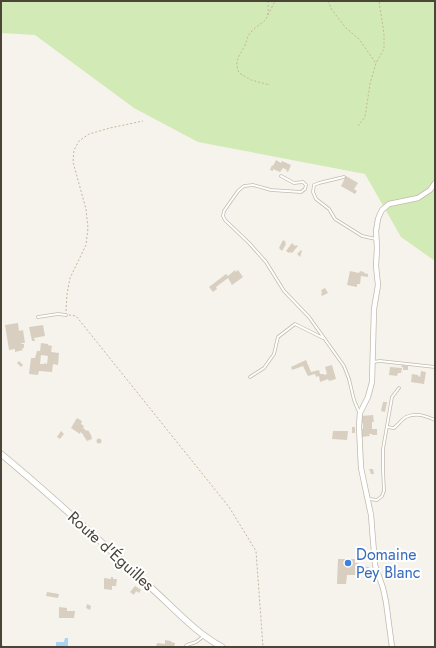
<svg xmlns="http://www.w3.org/2000/svg" width="436" height="648" font-family="Jost,sans-serif">
<style>
.green{fill:#d2eab5}
.water{fill:#a9d4f2}
.building{fill:#d8cfc1;fill-rule:evenodd}
.lines{fill:none;stroke-linecap:round;stroke-linejoin:round}
.service-casing{stroke:#c2bbae;stroke-width:3.5}
.minor-casing{stroke:#c2bbae;stroke-width:6}
.tertiary-casing{stroke:#c2bbae;stroke-width:7}
.path{stroke:#c4b79f;stroke-width:1;stroke-dasharray:2 2;stroke-linecap:butt}
.service{stroke:#fff;stroke-width:2}
.minor{stroke:#fff;stroke-width:4.5}
.tertiary{stroke:#fff;stroke-width:5.5}
.shop-dot{fill:#3f7fe0;stroke:#fff;stroke-width:1.5}
.labels{text-anchor:middle;dominant-baseline:central;stroke-width:4;stroke-linejoin:round;paint-order:stroke}
.street-label{font-size:16px;fill:#4b4439;stroke:#fff}
.shop-label{font-size:16px;fill:#366cbe;stroke:#fff;text-anchor:start}
</style>
<rect width="100%" height="100%" fill="#f6f3ec"/>
<path class="green" d="M 1,1 L 435,1 L 435,261 L 401,237 L 365,174 L 198,142 L 134,108 L 35,35 L 1,33 Z"/>
<path class="water" d="M 65,638 L 68,638 L 68,647 L 56,646 L 56,642 L 64,642 Z"/>
<path class="building" d="M 276,160 L 281,163 L 282,161 L 291,165 L 288,172 L 286,171 L 287,170 L 283,168 L 280,172 L 273,169 L 273,171 L 270,170 L 272,165 L 273,166 Z
M 346,176 L 358,183 L 354,189 L 357,191 L 355,194 L 341,186 Z
M 283,240 L 286,242 L 285,243 L 286,244 L 282,251 L 279,248 Z
M 292,243 L 295,246 L 296,245 L 298,246 L 292,253 L 290,252 L 289,253 L 286,251 Z
M 301,250 L 302,251 L 300,257 L 297,254 Z
M 235,270 L 236,272 L 238,270 L 243,277 L 232,285 L 228,278 L 216,287 L 217,289 L 213,292 L 209,287 L 226,274 L 228,276 Z
M 350,271 L 359,273 L 360,271 L 364,272 L 364,273 L 368,274 L 368,277 L 361,276 L 360,284 L 357,284 L 357,287 L 347,285 Z
M 325,288 L 328,293 L 322,296 L 321,294 L 322,293 L 321,290 Z
M 18,323 L 19,331 L 23,330 L 25,343 L 21,343 L 22,344 L 24,344 L 24,348 L 22,348 L 23,350 L 15,352 L 15,349 L 9,350 L 5,325 Z
M 43,325 L 45,336 L 34,338 L 35,341 L 32,341 L 29,327 Z
M 41,343 L 48,344 L 48,345 L 52,346 L 51,352 L 59,353 L 58,365 L 53,364 L 52,372 L 39,371 L 38,375 L 29,374 L 31,358 L 35,358 L 37,351 L 40,351 ZM 41,355 L 48,356 L 47,364 L 44,363 L 44,364 L 40,364 Z
M 306,360 L 311,372 L 319,370 L 320,374 L 324,374 L 324,375 L 327,374 L 325,367 L 332,365 L 336,379 L 329,381 L 328,379 L 320,382 L 319,376 L 316,377 L 315,374 L 308,376 L 303,366 L 292,370 L 291,367 Z
M 19,361 L 23,365 L 21,367 L 17,363 Z
M 402,365 L 408,366 L 408,370 L 403,370 L 403,367 L 401,367 Z
M 390,367 L 402,368 L 401,373 L 398,373 L 397,376 L 389,375 Z
M 421,371 L 426,372 L 424,384 L 411,382 L 412,374 L 418,375 L 418,376 L 420,377 Z
M 383,402 L 387,402 L 385,412 L 381,411 Z
M 373,415 L 374,422 L 372,422 L 372,429 L 377,429 L 377,435 L 372,435 L 372,434 L 369,434 L 370,436 L 361,437 L 361,429 L 363,429 L 363,423 L 361,423 L 360,416 Z
M 77,418 L 82,421 L 81,424 L 84,426 L 83,428 L 87,431 L 88,430 L 91,435 L 92,439 L 87,441 L 83,435 L 84,435 L 80,432 L 80,434 L 71,428 Z
M 352,427 L 355,427 L 355,433 L 352,433 Z
M 61,431 L 64,434 L 60,439 L 57,437 Z
M 333,431 L 348,431 L 347,440 L 332,439 Z
M96.5 441a2.5 2.5 0 1 1 5 0a2.5 2.5 0 1 1-5 0Z
M 369,469 L 373,469 L 374,474 L 371,474 Z
M 338,559 L 355,559 L 355,563 L 358,563 L 358,566 L 369,567 L 369,571 L 374,571 L 375,575 L 357,574 L 357,575 L 347,575 L 346,584 L 337,584 Z
M 111,577 L 113,577 L 113,579 L 117,579 L 116,586 L 112,586 L 112,590 L 104,589 L 104,578 L 111,579 Z
M 135,586 L 141,590 L 139,593 L 136,591 L 134,595 L 130,592 Z
M 47,592 L 59,594 L 58,598 L 46,596 Z
M 87,604 L 91,606 L 90,610 L 86,608 Z
M 59,607 L 67,608 L 67,611 L 75,611 L 74,618 L 59,618 Z
M 165,640 L 171,641 L 171,642 L 175,643 L 174,647 L 156,647 L 157,643 L 165,644 Z"/>
<g class="lines">
<defs>
<path id="service" d="M 281,176 L 294,183 L 303,182 L 306,185 L 305,189 L 301,192 L 271,190 L 253,185 L 244,186 L 238,191 L 224,211 L 223,216 L 225,220 L 249,243 L 266,262 L 284,291 L 309,317 L 344,366 L 349,379 L 354,400 L 359,412
M 344,177 L 319,183 L 314,185 L 313,192 L 316,199 L 329,209 L 335,219 L 362,236 L 376,239
M 38,317 L 58,314 L 66,315
M 373,362 L 380,361 L 435,367
M 250,377 L 264,368 L 274,354 L 278,337 L 295,324 L 323,338
M 387,427 L 394,428 C 398,425 402,419 406,417 C 416,412 426,416 435,420
M 369,499 L 377,500 L 382,496 L 384,491 L 383,469 L 383,449 L 392,397 L 399,388
M 1,646 L 1,647
M 185,647 L 187,645 L 196,642 L 204,636"/>
<path id="minor" d="M 392,647 L 386,602 L 383,588 L 375,565 L 371,515 L 361,468 L 359,426 L 360,413 L 368,397 L 372,382 L 374,309 L 378,285 L 376,266 L 377,248 L 376,231 L 378,219 L 380,214 L 382,210 L 389,204 L 418,198 L 430,190 L 435,183"/>
<path id="tertiary" d="M 1,454 C 51,495 99,540 147,584 C 171,605 194,632 222,647"/>
</defs>
<use href="#service" class="service-casing"/>
<use href="#minor" class="minor-casing"/>
<use href="#tertiary" class="tertiary-casing"/>
<path class="path" d="M 268,1 C 268,6 269,12 267,17 C 265,23 257,25 253,30 C 246,36 248,40 244,47 C 239,57 234,60 239,73 L 251,80 L 270,85
M 328,1 L 332,10 L 346,28 L 359,39 L 375,62
M 268,15 L 274,3 L 277,1
M 358,126 L 365,117 L 370,84 L 376,63 L 384,49 L 384,34 L 379,1
M 66,311 L 67,294 L 70,278 L 86,245 L 88,228 L 86,209 L 73,162 L 74,150 L 79,141 L 89,134 L 110,128 L 143,121
M 69,315 L 76,316 L 229,507 L 256,551 L 263,647"/>
<use href="#service" class="service"/>
<use href="#minor" class="minor"/>
<use href="#tertiary" class="tertiary"/>
</g>
<circle class="shop-dot" cx="348" cy="563" r="4"/>
<g class="labels">
<g class="street-label">
<text transform="translate(111 551) rotate(42)">Route d'Éguilles</text>
</g>
<g class="shop-label">
<text x="356" y="554">Domaine<tspan x="356" dy="18">Pey Blanc</tspan></text>
</g>
</g>
<rect width="436" height="648" fill="none" stroke="#4b4439" stroke-width="4"/>
</svg>
